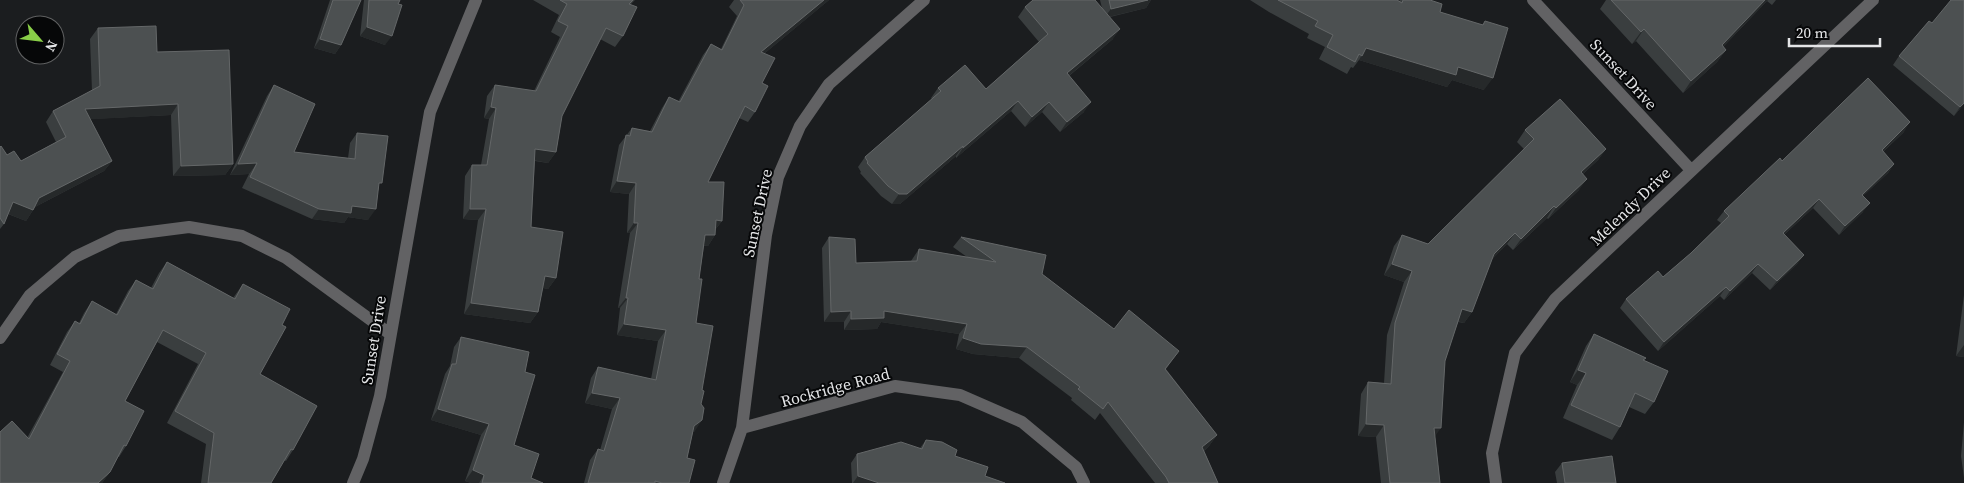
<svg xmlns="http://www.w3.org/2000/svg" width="1964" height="483" font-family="'Source Serif 4',serif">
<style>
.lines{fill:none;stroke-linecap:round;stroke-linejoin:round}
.street{stroke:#626264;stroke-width:12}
.wall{fill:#3a3e3f}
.shaded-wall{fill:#26292a}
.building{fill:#4c5051;stroke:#646768}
.labels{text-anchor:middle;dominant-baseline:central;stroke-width:4;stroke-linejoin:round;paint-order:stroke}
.street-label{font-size:16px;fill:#e4e5e7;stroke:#060708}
</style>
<rect width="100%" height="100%" fill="#1b1d1f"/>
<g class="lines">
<path class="street" d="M 1533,0 L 1691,170
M 0,338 L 30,295 L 75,257 L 119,236 L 189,227 L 242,236 L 286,258 L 390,334
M 742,428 L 895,386 L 960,395 L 1022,422 L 1076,467 L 1084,483
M 353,483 L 363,459 L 380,396 L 430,112 L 476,0
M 723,483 L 742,428 L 766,235 L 778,177 L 800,126 L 829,84 L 924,0
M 1496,483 L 1492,453 L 1515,353 L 1555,299 L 1873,0"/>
</g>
<path class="wall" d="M 330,0 L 361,0 L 341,45 L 335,54 L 314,48 Z
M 364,0 L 400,0 L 385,45 L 360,36 Z
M 533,0 L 635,0 L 631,4 L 623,36 L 615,47 L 600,39 L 562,116 L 556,152 L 548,163 L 535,161 L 531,227 L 556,278 L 548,289 L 543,288 L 538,312 L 530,323 L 464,314 L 478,220 L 463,219 L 465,176 L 472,165 L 481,165 L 489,119 L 484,118 L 487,96 L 495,85 L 534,91 L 560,37 L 551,32 L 559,15 Z
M 734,0 L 829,0 L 765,53 L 762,83 L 755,112 L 748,122 L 739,118 L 708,182 L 722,221 L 715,230 L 715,235 L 708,246 L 704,246 L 699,279 L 696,323 L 695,431 L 693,432 L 687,458 L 689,483 L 584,483 L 590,460 L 598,449 L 600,450 L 612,409 L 585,403 L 591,378 L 598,367 L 651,379 L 658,341 L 617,335 L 620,308 L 618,308 L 630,233 L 627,233 L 629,194 L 610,192 L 619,145 L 632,128 L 650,131 L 662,108 L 669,97 L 678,102 L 703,55 L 711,44 L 721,49 L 737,16 L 729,7 Z
M 1100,0 L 1151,0 L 1146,8 L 1110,17 L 1113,39 L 1069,76 L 1084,112 L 1060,132 L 1042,112 L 1025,127 L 1011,111 L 956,158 L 956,156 L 900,204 L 892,204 L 881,196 L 860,173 L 861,172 L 858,167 L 865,157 L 932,99 L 931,98 L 938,88 L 986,89 L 1039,42 L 1018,17 L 1025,7 L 1102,8 Z
M 1250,0 L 1397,0 L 1399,1 L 1400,0 L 1430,0 L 1440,12 L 1482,25 L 1485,21 L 1484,90 L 1452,80 L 1447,87 L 1359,60 L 1353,68 L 1351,67 L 1347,74 L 1319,59 L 1325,47 L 1307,38 L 1309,34 L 1269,12 Z
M 1606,0 L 1776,0 L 1772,5 L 1767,1 L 1723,47 L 1726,50 L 1717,62 L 1683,93 L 1636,41 L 1632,44 L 1600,9 Z
M 98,28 L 157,52 L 233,164 L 225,175 L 173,176 L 171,115 L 90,119 L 112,161 L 104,171 L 35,207 L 26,221 L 8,214 L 4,224 L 0,229 L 0,147 L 7,155 L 21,161 L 56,142 L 46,122 L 53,111 L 92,91 L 90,39 Z
M 1899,56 L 1964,104 L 1954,116 L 1893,65 Z
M 274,85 L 294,152 L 348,158 L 350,143 L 357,133 L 379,188 L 368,220 L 348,217 L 344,223 L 312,219 L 242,188 L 249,174 L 230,175 L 267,96 Z
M 1525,130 L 1606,149 L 1598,160 L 1583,174 L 1579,190 L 1548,219 L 1547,218 L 1513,250 L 1507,244 L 1492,259 L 1472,312 L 1464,323 L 1458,322 L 1445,361 L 1435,437 L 1440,483 L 1381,483 L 1376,437 L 1358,436 L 1361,394 L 1368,382 L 1384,383 L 1387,335 L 1404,282 L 1384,275 L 1394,246 L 1402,235 L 1428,244 L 1524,149 L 1517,142 Z
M 1904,132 L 1883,152 L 1894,164 L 1888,173 L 1863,196 L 1863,212 L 1839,235 L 1813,208 L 1784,235 L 1804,255 L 1797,264 L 1770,290 L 1752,273 L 1724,300 L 1720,296 L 1658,351 L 1620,308 L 1626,299 L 1663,277 L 1691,253 L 1721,223 L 1717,220 L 1724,211 L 1782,161 Z
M 829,237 L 856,263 L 911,261 L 919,249 L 967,257 L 953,247 L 961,237 L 1042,274 L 1114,329 L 1179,351 L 1166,369 L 1217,435 L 1209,446 L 1204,451 L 1218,483 L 1155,483 L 1100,413 L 1095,420 L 1071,400 L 1072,398 L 1019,358 L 973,354 L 956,349 L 959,334 L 881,322 L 877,329 L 844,330 L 844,322 L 824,322 L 822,248 Z
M 167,262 L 233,298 L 243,284 L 282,325 L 260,374 L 293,450 L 286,461 L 284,460 L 271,483 L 201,483 L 206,444 L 167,423 L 198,364 L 157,342 L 125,401 L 126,446 L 119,457 L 118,457 L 110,472 L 102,483 L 0,483 L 27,438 L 63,372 L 50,365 L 67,332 L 75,321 L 79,323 L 84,313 L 92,301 L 116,314 L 128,291 L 136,280 L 151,288 L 159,273 Z
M 1964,295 L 1964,357 L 1956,356 Z
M 1594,334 L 1646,358 L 1644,360 L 1654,402 L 1645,414 L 1629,407 L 1620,427 L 1612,440 L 1563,418 L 1577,385 L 1570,382 L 1586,346 Z
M 461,337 L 525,372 L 514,445 L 531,478 L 543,483 L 471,483 L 465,481 L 481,435 L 431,420 L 445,374 L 450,366 L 454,347 Z
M 1964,422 L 1964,478 L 1961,456 Z
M 926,440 L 955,456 L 985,476 L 1005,483 L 852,483 L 851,463 L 857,454 L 920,448 Z
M 1562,463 L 1616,483 L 1557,483 L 1555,472 Z"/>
<path class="shaded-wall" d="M 824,0 L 829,0 L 754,62 L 761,52 Z
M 1148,0 L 1151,0 L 1146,8 L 1104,18 L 1111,9 Z
M 1765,0 L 1768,0 L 1713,57 L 1722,45 Z
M 367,27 L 392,36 L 385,45 L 360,36 Z
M 1120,29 L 1113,39 L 1060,83 L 1067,73 Z
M 1644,29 L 1636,41 L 1632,44 L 1641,32 Z
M 320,39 L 341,45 L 335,54 L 314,48 Z
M 1366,48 L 1458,67 L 1493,78 L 1484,90 L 1452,80 L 1447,87 L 1359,60 Z
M 1726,50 L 1717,62 L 1683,93 L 1691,81 Z
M 1018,101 L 1011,111 L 956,158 L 963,148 Z
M 1049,102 L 1042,112 L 1025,127 L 1032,117 Z
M 1091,102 L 1084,112 L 1060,132 L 1067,122 Z
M 1964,103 L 1964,104 L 1954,116 L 1960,107 Z
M 178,104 L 171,115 L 77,120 L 85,109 Z
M 491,107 L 496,108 L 489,119 L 484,118 Z
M 1910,122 L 1904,132 L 1875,159 L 1882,150 Z
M 963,146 L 956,156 L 900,204 L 892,204 L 899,194 Z
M 535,149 L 556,152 L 548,163 L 528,159 Z
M 1606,149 L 1598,160 L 1573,183 L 1581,172 Z
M 112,161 L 104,171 L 31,209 L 39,198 Z
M 257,163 L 249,174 L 230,175 L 238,164 Z
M 233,164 L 225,175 L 173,176 L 181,166 Z
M 1894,164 L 1888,173 L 1855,204 L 1862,195 Z
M 1587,179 L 1579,190 L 1548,219 L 1556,208 Z
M 617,181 L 636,183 L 629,194 L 610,192 Z
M 1819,199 L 1813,208 L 1776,242 L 1783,233 Z
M 13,202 L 33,210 L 26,221 L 6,213 Z
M 1870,203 L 1863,212 L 1839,235 L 1845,226 Z
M 352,206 L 376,209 L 368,220 L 348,217 L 344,223 L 312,219 L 319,209 Z
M 1554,206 L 1547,218 L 1513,250 L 1521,239 Z
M 470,209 L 486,209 L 478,220 L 463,219 Z
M 716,220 L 722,221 L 714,231 Z
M 634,223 L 638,223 L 630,233 L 627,233 Z
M 1515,233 L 1507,244 L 1487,265 L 1494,254 Z
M 705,235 L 715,235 L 708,246 L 698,245 Z
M 1804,255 L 1797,264 L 1770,290 L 1777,281 Z
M 1392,264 L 1412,271 L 1404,282 L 1384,275 Z
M 1758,264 L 1752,273 L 1724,300 L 1730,291 Z
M 545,276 L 556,278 L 548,289 L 538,287 Z
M 1726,287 L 1720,296 L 1658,351 L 1664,342 Z
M 626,298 L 628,298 L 620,308 L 618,308 Z
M 471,303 L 538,312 L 530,323 L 464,314 Z
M 1462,309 L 1472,312 L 1464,323 L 1454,320 Z
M 851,311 L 844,322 L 824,322 L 831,312 Z
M 884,311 L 967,324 L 959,334 L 881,322 L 877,329 L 844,330 L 851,319 Z
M 624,324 L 666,330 L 658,341 L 617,335 Z
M 963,338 L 1027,347 L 1019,358 L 973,354 L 956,349 Z
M 1964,345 L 1964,357 L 1956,356 Z
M 1578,370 L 1586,373 L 1577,385 L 1570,382 Z
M 592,393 L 620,398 L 612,409 L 585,403 Z
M 438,409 L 489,424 L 481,435 L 431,420 Z
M 702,420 L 695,431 L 687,436 L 694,426 Z
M 1366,424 L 1384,425 L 1376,437 L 1358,436 Z
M 1434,428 L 1441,428 L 1433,439 Z
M 1217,435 L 1209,446 L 1195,458 L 1202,447 Z
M 473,470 L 484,475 L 479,483 L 471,483 L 465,481 Z
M 110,472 L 102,483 L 98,483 Z
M 858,476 L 879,483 L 853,483 Z"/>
<path class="building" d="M 333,0 L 361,0 L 341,45 L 320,39 Z
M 369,0 L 400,0 L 398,4 L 402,5 L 392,36 L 367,27 Z
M 560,0 L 633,0 L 629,4 L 637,7 L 623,36 L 606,28 L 562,116 L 556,152 L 535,149 L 531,227 L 563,232 L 556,278 L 545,276 L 538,312 L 471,303 L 486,209 L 470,209 L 472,165 L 487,165 L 496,108 L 491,107 L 495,85 L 536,91 L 568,26 L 558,21 L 567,4 Z
M 740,0 L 824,0 L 761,52 L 775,58 L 762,83 L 768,86 L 755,112 L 745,106 L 708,182 L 724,182 L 722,221 L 716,220 L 715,235 L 705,235 L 699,279 L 702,279 L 696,323 L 713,326 L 702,390 L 704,391 L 701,404 L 704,408 L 702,420 L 694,426 L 687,458 L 695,460 L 689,483 L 662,483 L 655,481 L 655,483 L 588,483 L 598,449 L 604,451 L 620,398 L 592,393 L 598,367 L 656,380 L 666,330 L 624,324 L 628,298 L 626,298 L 638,223 L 634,223 L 636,183 L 617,181 L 626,135 L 630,136 L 632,128 L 652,132 L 669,97 L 680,102 L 711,44 L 722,50 L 744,5 Z
M 1033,0 L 1095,0 L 1120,29 L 1067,73 L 1091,102 L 1067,122 L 1049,102 L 1032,117 L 1018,101 L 963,148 L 963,146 L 907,194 L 899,194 L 888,186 L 867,163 L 868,162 L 865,157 L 941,91 L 938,88 L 965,65 L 986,89 L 1048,34 L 1025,7 Z
M 1109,0 L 1148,0 L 1111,9 Z
M 1278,0 L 1397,0 L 1402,3 L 1403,0 L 1430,0 L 1442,4 L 1440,12 L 1483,25 L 1485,21 L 1508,28 L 1493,78 L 1458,67 L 1456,75 L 1366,48 L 1362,56 L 1359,54 L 1355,62 L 1327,47 L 1333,35 L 1315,26 L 1318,21 Z
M 1611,0 L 1765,0 L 1722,45 L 1726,50 L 1691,81 L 1644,29 L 1641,32 Z
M 1951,0 L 1964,0 L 1964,103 L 1960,107 L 1899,56 L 1929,21 L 1932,23 Z
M 156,26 L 157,52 L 229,50 L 233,164 L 181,166 L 178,104 L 85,109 L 112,161 L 39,198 L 33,210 L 13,202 L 4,224 L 0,218 L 0,147 L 1,146 L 7,155 L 14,151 L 21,161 L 66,137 L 53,111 L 100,86 L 98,28 Z
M 1868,78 L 1910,122 L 1882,150 L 1894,164 L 1862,195 L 1870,203 L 1845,226 L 1819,199 L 1783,233 L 1804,255 L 1777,281 L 1758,264 L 1730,291 L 1726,287 L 1664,342 L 1626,299 L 1658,271 L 1663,277 L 1691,253 L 1729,216 L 1724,211 L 1780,158 L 1782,161 Z
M 274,85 L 315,104 L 294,152 L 355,159 L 357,133 L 388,136 L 382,183 L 379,183 L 376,209 L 352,206 L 351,213 L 319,209 L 250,177 L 257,163 L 238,164 Z
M 1560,99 L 1606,149 L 1581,172 L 1587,179 L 1556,208 L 1554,206 L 1521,239 L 1515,233 L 1494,254 L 1472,312 L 1462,309 L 1445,361 L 1441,428 L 1434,428 L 1440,483 L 1390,483 L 1384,425 L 1366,424 L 1368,382 L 1391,384 L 1395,323 L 1412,271 L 1392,264 L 1402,235 L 1428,244 L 1534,139 L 1525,130 Z
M 829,237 L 855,239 L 856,263 L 917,261 L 919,249 L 996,262 L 961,237 L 1046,255 L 1042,274 L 1114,329 L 1129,310 L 1179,351 L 1165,369 L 1217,435 L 1202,447 L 1218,483 L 1169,483 L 1166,477 L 1108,402 L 1103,409 L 1078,389 L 1080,387 L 1027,347 L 981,344 L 963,338 L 967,324 L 884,311 L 884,318 L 851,319 L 851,311 L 831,312 Z
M 167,262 L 235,299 L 243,284 L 290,309 L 282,325 L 286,327 L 260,374 L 317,406 L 293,450 L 291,449 L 271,483 L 208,483 L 214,433 L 175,411 L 206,353 L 163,330 L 125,401 L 144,411 L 126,446 L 124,445 L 110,472 L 98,483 L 0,483 L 0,432 L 12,421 L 29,439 L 70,361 L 57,354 L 75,321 L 80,324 L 92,301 L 117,315 L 136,280 L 153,289 Z
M 1594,334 L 1646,358 L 1643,360 L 1668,371 L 1654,402 L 1635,393 L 1620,427 L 1571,405 L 1586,373 L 1578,370 Z
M 461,337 L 529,352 L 525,372 L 535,375 L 514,445 L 539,454 L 531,478 L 543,483 L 482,483 L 484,475 L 473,470 L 489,424 L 438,409 L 452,364 L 456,364 Z
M 926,440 L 942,442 L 957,450 L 955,456 L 988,467 L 985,476 L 1005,483 L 879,483 L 858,476 L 857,454 L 901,442 L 922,449 Z
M 1612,456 L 1616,483 L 1565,483 L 1562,463 Z"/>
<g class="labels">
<g class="street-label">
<text transform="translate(1624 74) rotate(47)">Sunset Drive</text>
<text transform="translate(1630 206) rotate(-44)">Melendy Drive</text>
<text transform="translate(757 213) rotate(-78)">Sunset Drive</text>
<text transform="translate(373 340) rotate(-81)">Sunset Drive</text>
<text transform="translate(835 387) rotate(-15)">Rockridge Road</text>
</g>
</g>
<g transform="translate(40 40) rotate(118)"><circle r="24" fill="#060708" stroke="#5f6061"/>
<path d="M0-4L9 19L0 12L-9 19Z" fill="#89ce48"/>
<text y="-8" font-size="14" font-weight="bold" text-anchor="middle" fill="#e4e5e7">N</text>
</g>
<path d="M1789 38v8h91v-8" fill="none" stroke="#e4e5e7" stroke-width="2.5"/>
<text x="1796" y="38" font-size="15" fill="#e4e5e7" stroke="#060708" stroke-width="4" paint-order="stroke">20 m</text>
</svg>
